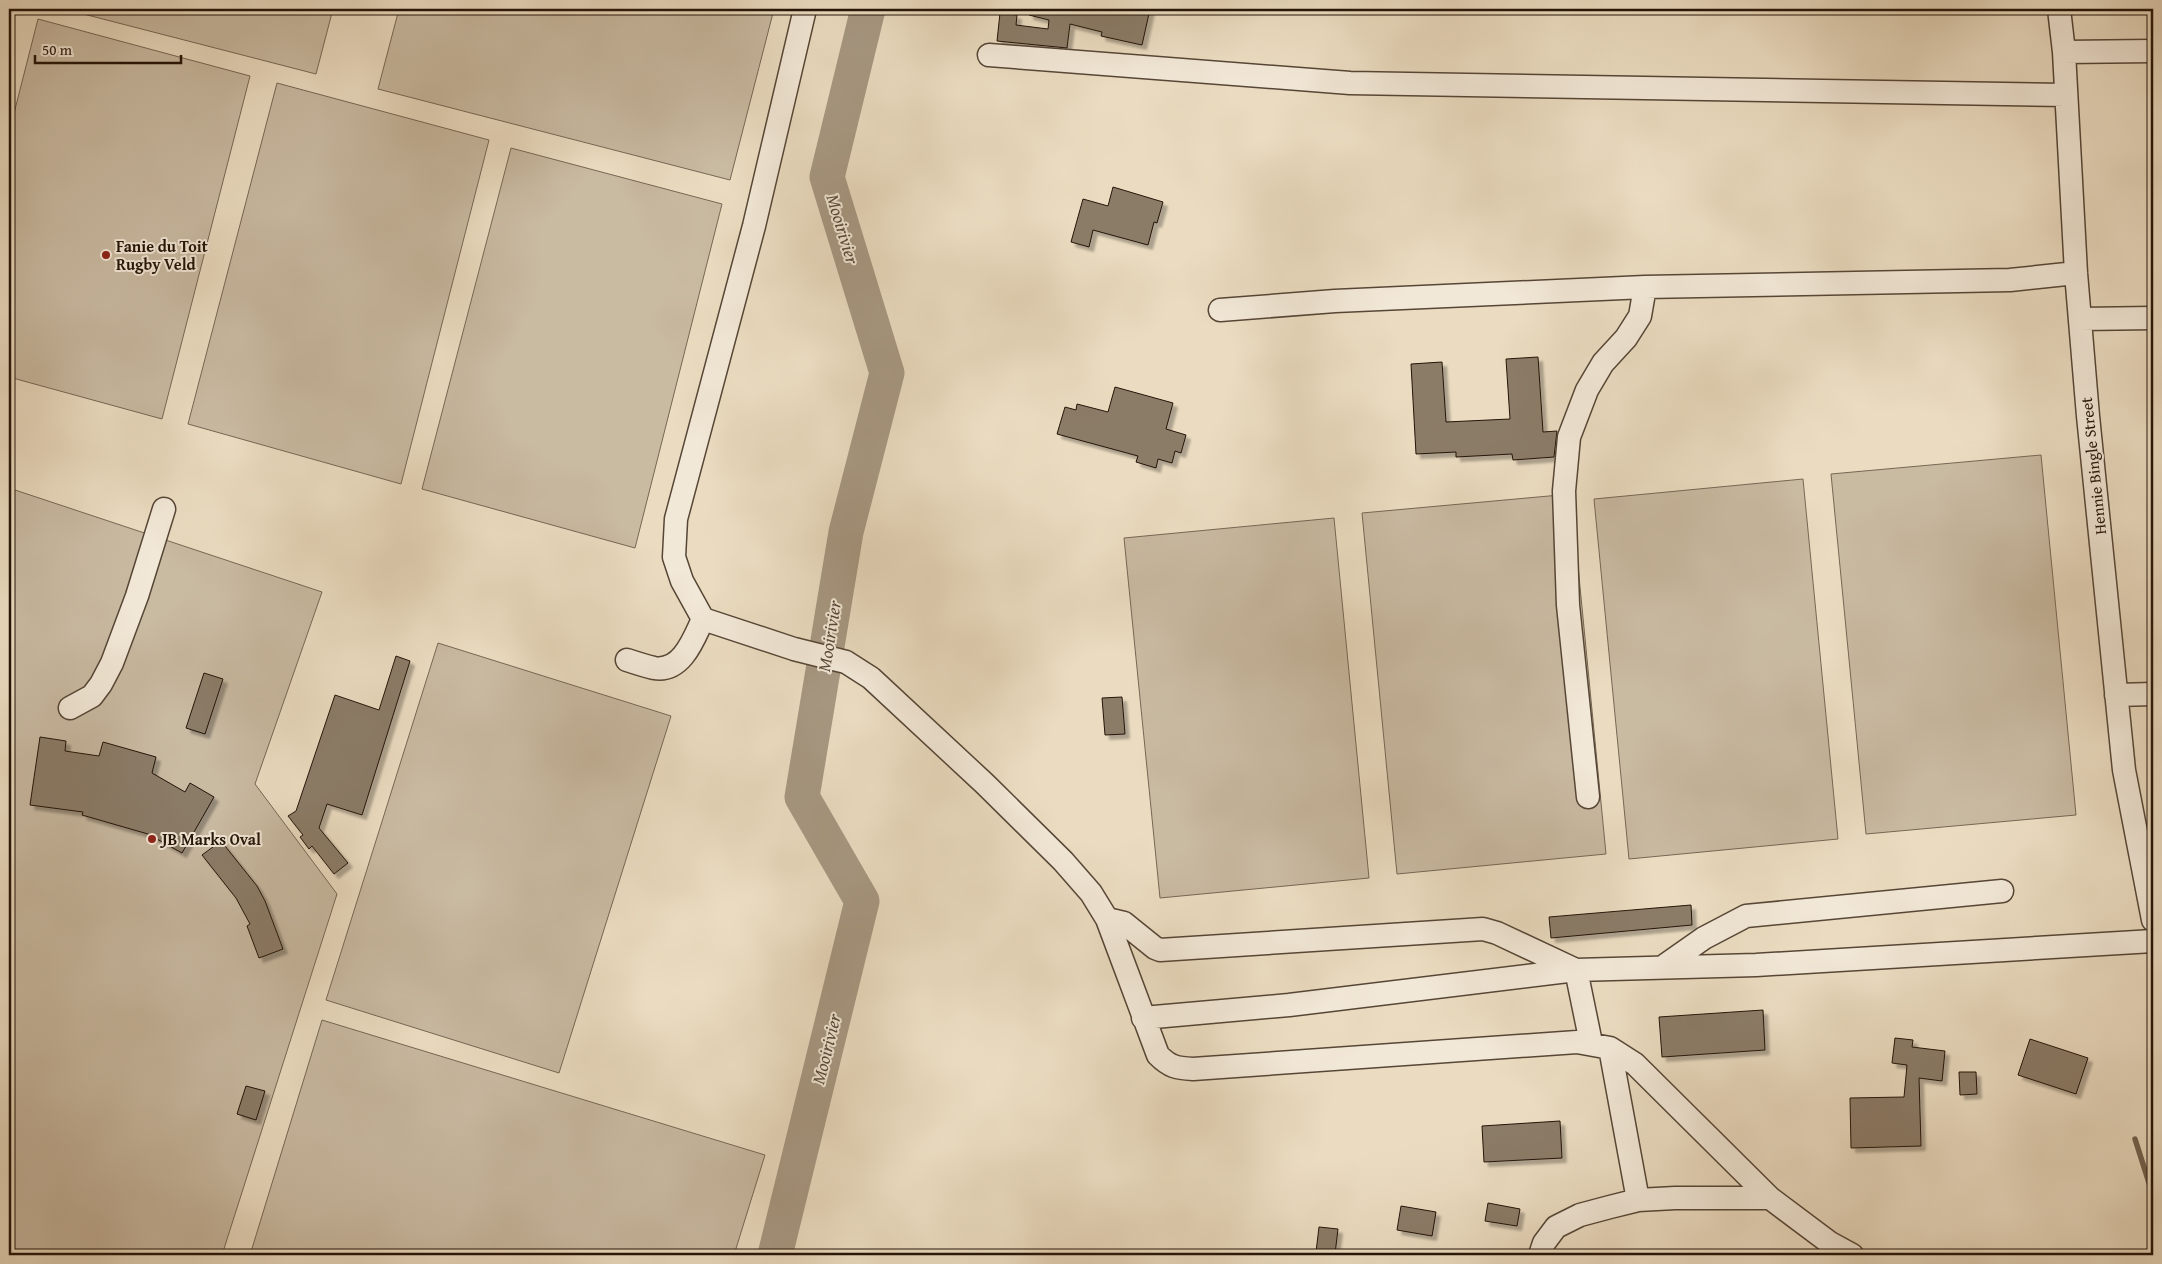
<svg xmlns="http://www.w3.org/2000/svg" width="2162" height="1264" font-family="'Gentium Book Plus',serif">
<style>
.garden{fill:#c9baa2;stroke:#766755}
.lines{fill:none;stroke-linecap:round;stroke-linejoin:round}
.stream{stroke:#736351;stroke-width:5.5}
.river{stroke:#a79882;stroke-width:35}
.building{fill:#8b7c68;stroke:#241408;filter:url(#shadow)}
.minor-casing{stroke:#564636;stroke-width:25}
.minor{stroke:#f2e8d7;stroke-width:22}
.poi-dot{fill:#8f2418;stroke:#f2e8d7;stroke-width:2}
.labels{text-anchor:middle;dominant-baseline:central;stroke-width:4;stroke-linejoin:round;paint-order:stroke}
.poi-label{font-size:16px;font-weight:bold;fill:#241408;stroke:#f2e8d7;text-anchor:start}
.street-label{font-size:16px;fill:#241408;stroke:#f2e8d7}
.water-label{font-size:18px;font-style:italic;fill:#584939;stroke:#f2e8d7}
</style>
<defs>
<filter id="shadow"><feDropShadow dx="4.5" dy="4.5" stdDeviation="1" flood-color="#0004"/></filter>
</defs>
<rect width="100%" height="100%" fill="#ebdcc1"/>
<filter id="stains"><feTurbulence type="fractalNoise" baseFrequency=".004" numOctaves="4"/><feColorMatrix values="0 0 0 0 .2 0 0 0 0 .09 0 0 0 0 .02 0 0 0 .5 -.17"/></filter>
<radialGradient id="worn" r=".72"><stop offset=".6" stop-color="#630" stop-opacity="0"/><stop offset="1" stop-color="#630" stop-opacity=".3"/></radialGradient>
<path class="garden" d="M 64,9 L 333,9 L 316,74 Z
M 399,9 L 774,9 L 730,180 L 378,89 Z
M 38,19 L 250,76 L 162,419 L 9,377 L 9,133 Z
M 277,83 L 489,140 L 401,484 L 188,424 Z
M 511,148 L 722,204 L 635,548 L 422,489 Z
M 2041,455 L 2076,815 L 1866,834 L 1831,474 Z
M 1803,479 L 1838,839 L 1629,859 L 1594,499 Z
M 9,488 L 322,592 L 255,784 L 337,894 L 222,1255 L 9,1255 Z
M 1571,494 L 1606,854 L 1397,874 L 1362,513 Z
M 1334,518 L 1369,878 L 1160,898 L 1124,538 Z
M 438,643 L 671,716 L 559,1073 L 326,1000 Z
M 322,1020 L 765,1155 L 734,1255 L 250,1255 Z"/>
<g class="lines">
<path class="stream" d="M 2135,1139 L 2150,1186 L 2153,1189"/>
<path class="river" d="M 775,1255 L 862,901 L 802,797 L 846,532 L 887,373 L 827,177 L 868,9"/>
</g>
<path class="building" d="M 1030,9 L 1150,9 L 1142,45 L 1101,36 L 1102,32 L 1070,24 L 1067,48 L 997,41 L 1000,13 L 1017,15 L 1016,25 L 1048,29 L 1049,20 L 1029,15 Z
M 1113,187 L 1163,202 L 1157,223 L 1154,222 L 1148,245 L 1093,230 L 1089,247 L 1071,242 L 1083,199 L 1108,206 Z
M 1538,357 L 1543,432 L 1557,431 L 1554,457 L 1513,460 L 1512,454 L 1456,457 L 1456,452 L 1416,454 L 1411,364 L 1442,362 L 1446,422 L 1510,419 L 1506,359 Z
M 1115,387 L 1173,403 L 1166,429 L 1186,435 L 1181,453 L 1175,451 L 1172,463 L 1158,459 L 1156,468 L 1136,462 L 1138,456 L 1057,434 L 1065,407 L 1076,410 L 1077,404 L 1108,412 Z
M 396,656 L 410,661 L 362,815 L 327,804 L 319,828 L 348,863 L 334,874 L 312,846 L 309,849 L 300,837 L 303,835 L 288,816 L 296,811 L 335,695 L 379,710 Z
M 204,673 L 223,679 L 205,734 L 186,728 Z
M 1122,697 L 1125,734 L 1105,735 L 1102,698 Z
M 40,737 L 66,741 L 65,751 L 99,756 L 103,742 L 156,757 L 152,773 L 185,792 L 190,783 L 214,797 L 182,853 L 148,834 L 82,815 L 83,812 L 30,805 Z
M 221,841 L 257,886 L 265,901 L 283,949 L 259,958 L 247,926 L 250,924 L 236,898 L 202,855 Z
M 1691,905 L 1692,925 L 1551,938 L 1549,917 Z
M 1763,1010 L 1765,1050 L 1662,1057 L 1659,1017 Z
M 1895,1038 L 1913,1040 L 1912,1047 L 1945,1051 L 1942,1081 L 1919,1078 L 1921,1146 L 1851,1148 L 1850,1098 L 1904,1097 L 1907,1065 L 1892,1063 Z
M 2030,1039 L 2088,1058 L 2076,1094 L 2018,1075 Z
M 1959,1072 L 1976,1072 L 1977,1094 L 1960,1095 Z
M 246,1086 L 265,1091 L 256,1120 L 237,1114 Z
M 1560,1121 L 1562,1158 L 1484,1162 L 1482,1126 Z
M 1488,1203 L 1520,1209 L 1517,1226 L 1485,1221 Z
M 1401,1206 L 1436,1212 L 1432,1236 L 1397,1230 Z
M 1319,1227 L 1338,1229 L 1335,1254 L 1316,1252 Z"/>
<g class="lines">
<defs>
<path id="minor" d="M 2059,9 L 2064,52 L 2076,273 L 2088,416 L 2124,770 L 2153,920
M 2064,52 L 2153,51
M 989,55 L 1350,83 L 2066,95
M 1220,310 L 1335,301 L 1645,287 L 2010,280 L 2076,273
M 2081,319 L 2153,318
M 703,619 L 682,581 L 674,557 L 676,519 L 754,226 L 805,9
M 627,660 C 636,663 645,666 654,668 C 682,673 694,638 703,619 L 794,649 L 846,662 L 871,678 L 985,784 L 1063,861 L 1091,893 L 1107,919 L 1158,1055 C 1170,1067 1176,1068 1193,1069 L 1577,1042 L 1610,1048 L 1635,1064 L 1770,1198 L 1830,1243 L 1852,1255
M 2116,695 L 2153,694
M 70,708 L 92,696 L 101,684 L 112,663 L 137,596 L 164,509
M 1588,797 L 1568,605 L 1564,491 L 1569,437 L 1587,390 L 1603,363 L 1626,338 L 1640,316 L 1645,287
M 1107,919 L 1124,923 L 1155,948 L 1160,950 L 1483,929 L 1497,933 L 1576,970 L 1591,1043
M 1664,966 L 1704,938 L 1746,916 L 2002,891
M 1143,1018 L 1289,1005 L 1576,970 L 1756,965 L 2153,941
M 1610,1048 L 1638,1200
M 1540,1255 L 1544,1243 L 1556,1227 L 1580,1215 L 1610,1207 L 1638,1200 L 1675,1198 L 1770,1198"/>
</defs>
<use href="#minor" class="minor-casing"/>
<use href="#minor" class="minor"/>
</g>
<g class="poi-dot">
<circle cx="106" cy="255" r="5"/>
<circle cx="152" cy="839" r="5"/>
</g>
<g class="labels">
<g class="poi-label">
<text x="116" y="246">Fanie du Toit<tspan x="116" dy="18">Rugby Veld</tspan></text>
<text x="162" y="839">JB Marks Oval</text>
</g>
<g class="street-label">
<text transform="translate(2093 466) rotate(-96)">Hennie Bingle Street</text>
</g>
<g class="water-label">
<text transform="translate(843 229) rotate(73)">Mooirivier</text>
<text transform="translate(829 636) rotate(-81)">Mooirivier</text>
<text transform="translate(826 1049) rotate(-76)">Mooirivier</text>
</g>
</g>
<rect width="2162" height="1264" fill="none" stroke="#ebdcc1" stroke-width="30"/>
<rect x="10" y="10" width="2142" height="1244" fill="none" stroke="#241408" stroke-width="2.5"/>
<rect x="15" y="15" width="2132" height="1234" fill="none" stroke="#241408"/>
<path d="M35 55v8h146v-8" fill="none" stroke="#241408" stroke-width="2.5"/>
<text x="42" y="55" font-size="15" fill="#241408" stroke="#f2e8d7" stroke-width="4" paint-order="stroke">50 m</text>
<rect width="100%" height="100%" filter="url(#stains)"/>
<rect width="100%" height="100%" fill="url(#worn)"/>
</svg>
